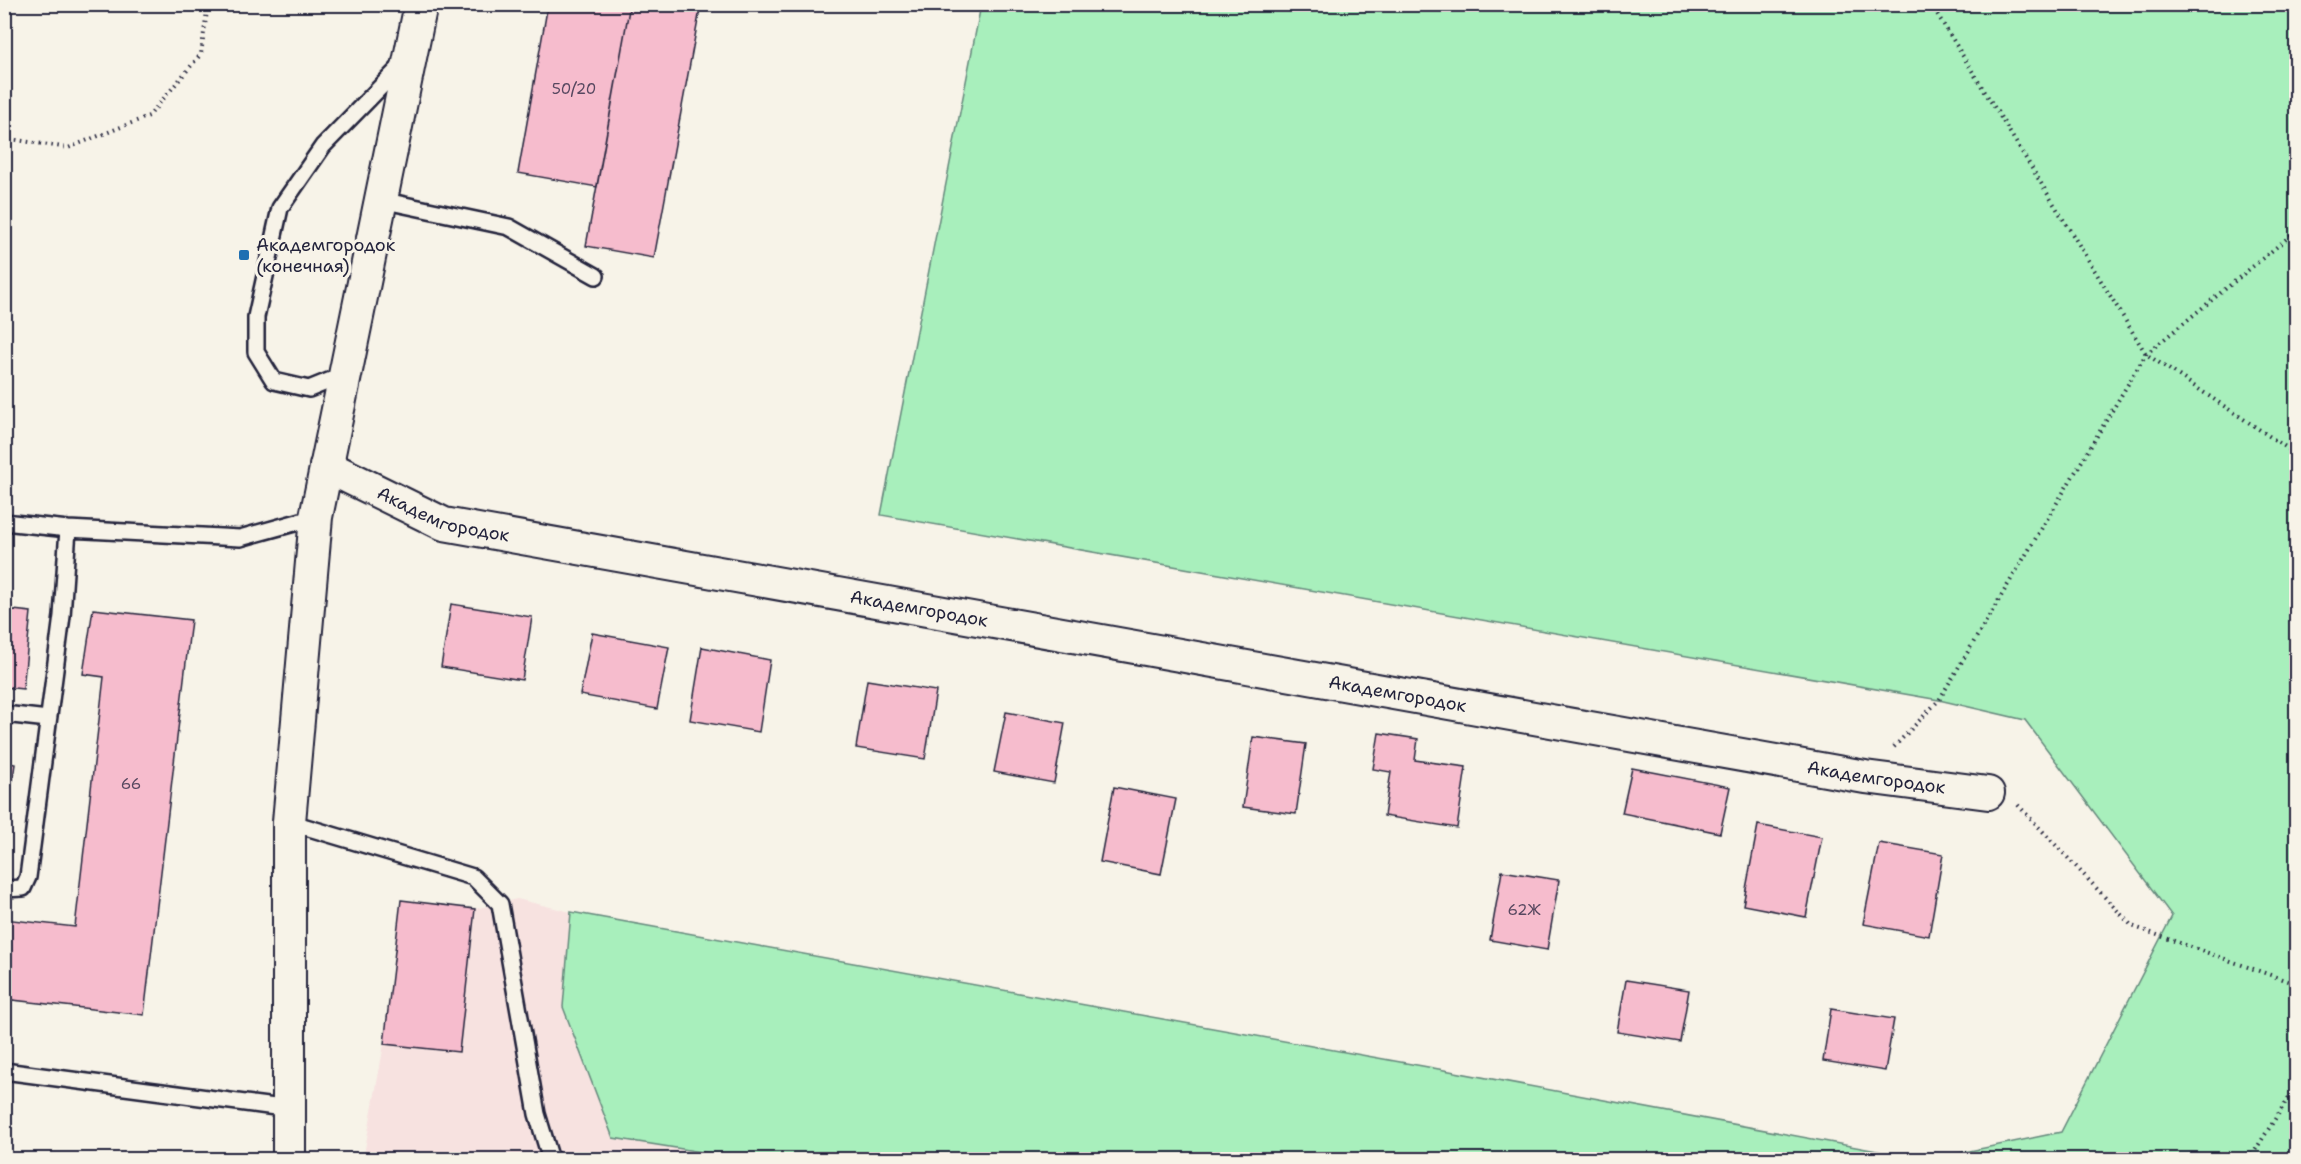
<svg xmlns="http://www.w3.org/2000/svg" width="2301" height="1164" font-family="'Shantell Sans',sans-serif">
<style>
.built{fill:#f7e2e0}
.green{fill:#a8efbc;stroke:#65887c;stroke-width:1.5}
.building{fill:#f6bccd;stroke:#22223b;stroke-width:1.5}
.lines{fill:none;stroke-linecap:round;stroke-linejoin:round}
.lane-casing{stroke:#22223b;stroke-width:20}
.street-casing{stroke:#22223b;stroke-width:36}
.path{stroke:#22223b;stroke-width:4;stroke-dasharray:1.5 4.5;stroke-linecap:butt}
.lane{stroke:#f7f3e8;stroke-width:15}
.street{stroke:#f7f3e8;stroke-width:32}
.poi-dot{fill:#1f6fb2;stroke:#f7f3e8;stroke-width:2}
.labels{text-anchor:middle;dominant-baseline:central;stroke-width:6;stroke-linejoin:round;paint-order:stroke}
.number-label{font-size:15px;fill:#574860}
.poi-label{font-size:18px;fill:#22223b;stroke:#f7f3e8;text-anchor:start}
.street-label{font-size:18px;fill:#22223b;stroke:#f7f3e8}
</style>
<rect width="100%" height="100%" fill="#f7f3e8"/>
<filter id="ink" filterUnits="userSpaceOnUse"><feTurbulence type="fractalNoise" baseFrequency=".0167" numOctaves="2"/><feDisplacementMap in="SourceGraphic" scale="12" xChannelSelector="R" yChannelSelector="G"/><feConvolveMatrix kernelMatrix="1 2 1 2 8 2 1 2 1" color-interpolation-filters="sRGB"/></filter>
<g filter="url(#ink)">
<path class="built" d="M 517,899 L 571,912 L 1428,1067 L 1920,1159 L 363,1160 L 384,1044 L 401,900 L 475,909 Z"/>
<path class="green" d="M 981,5 L 2296,5 L 2296,1159 L 1931,1159 L 2061,1132 L 2172,916 L 2025,720 L 1939,700 L 881,515 Z
M 571,912 L 1428,1067 L 1920,1159 L 752,1160 L 613,1138 L 563,1007 Z"/>
<path class="building" d="M 548,4 L 630,4 L 597,187 L 518,173 Z
M 630,4 L 701,4 L 654,258 L 586,246 Z
M 451,604 L 532,617 L 522,680 L 441,667 Z
M 4,609 L 31,612 L 23,689 L 4,687 Z
M 93,609 L 191,620 L 144,1015 L 4,999 L 4,919 L 75,927 L 104,677 L 83,674 Z
M 592,633 L 669,647 L 657,709 L 580,695 Z
M 702,647 L 770,660 L 759,732 L 690,720 Z
M 867,680 L 936,691 L 925,759 L 856,748 Z
M 1006,712 L 1065,723 L 1054,783 L 994,772 Z
M 1379,733 L 1418,739 L 1415,760 L 1466,767 L 1457,828 L 1384,816 L 1391,772 L 1373,769 Z
M 1253,737 L 1306,744 L 1296,814 L 1243,807 Z
M 4,762 L 15,764 L 5,832 L 4,832 Z
M 1632,768 L 1730,787 L 1720,833 L 1622,813 Z
M 1114,787 L 1176,799 L 1161,874 L 1100,862 Z
M 1758,825 L 1822,837 L 1806,917 L 1743,905 Z
M 1879,843 L 1943,854 L 1929,936 L 1863,924 Z
M 1502,871 L 1559,880 L 1547,950 L 1490,940 Z
M 401,900 L 475,909 L 459,1052 L 384,1044 Z
M 1626,980 L 1689,990 L 1680,1042 L 1617,1032 Z
M 1831,1009 L 1894,1019 L 1885,1071 L 1823,1061 Z"/>
<g class="lines">
<defs>
<path id="lane" d="M 381,200 L 509,227 L 596,276
M 346,374 L 309,389 L 274,381 L 256,352 L 256,317 L 280,208 L 323,146 L 403,64
M 4,522 L 68,529 L 240,538 L 316,517
M 4,714 L 48,719
M 289,822 L 473,877 L 500,904 L 537,1114 L 551,1160
M 4,889 L 23,888 L 28,877 L 62,616 L 68,529
M 4,1071 L 290,1109"/>
<g id="street">
<path id="s1" d="M 326,466 L 444,524 L 1865,777 L 1988,793"/>
<path d="M 289,1160 L 289,822 L 316,517 L 421,4"/>
</g>
</defs>
<use href="#lane" class="lane-casing"/>
<use href="#street" class="street-casing"/>
<path class="path" d="M 1931,4 L 2146,354 L 2296,454
M 4,138 L 68,148 L 149,116 L 201,54 L 208,4
M 1894,747 L 1939,700 L 2146,354 L 2296,231
M 2018,805 L 2132,926 L 2296,984
M 2249,1160 L 2296,1086"/>
<use href="#lane" class="lane"/>
<use href="#street" class="street"/>
</g>
</g>
<rect class="poi-dot" x="238" y="249" width="12" height="12" rx="3"/>
<g class="labels">
<g class="number-label">
<text x="574" y="89">50/20</text>
<text x="131" y="784">66</text>
<text x="1524" y="910">62Ж</text>
</g>
<g class="poi-label">
<text x="256" y="245">Академгородок<tspan x="256" dy="21">(конечная)</tspan></text>
</g>
<g class="street-label">
<text stroke="none"><textPath href="#s1" startOffset="128">Академгородок</textPath></text>
<text stroke="none"><textPath href="#s1" startOffset="614">Академгородок</textPath></text>
<text stroke="none"><textPath href="#s1" startOffset="1100">Академгородок</textPath></text>
<text stroke="none"><textPath href="#s1" startOffset="1586">Академгородок</textPath></text>
</g>
</g>
<rect width="2301" height="1164" fill="none" stroke="#f7f3e8" stroke-width="24"/>
<rect x="12" y="12" width="2277" height="1140" fill="none" stroke="#22223b" stroke-width="2" filter="url(#ink)"/>
</svg>
